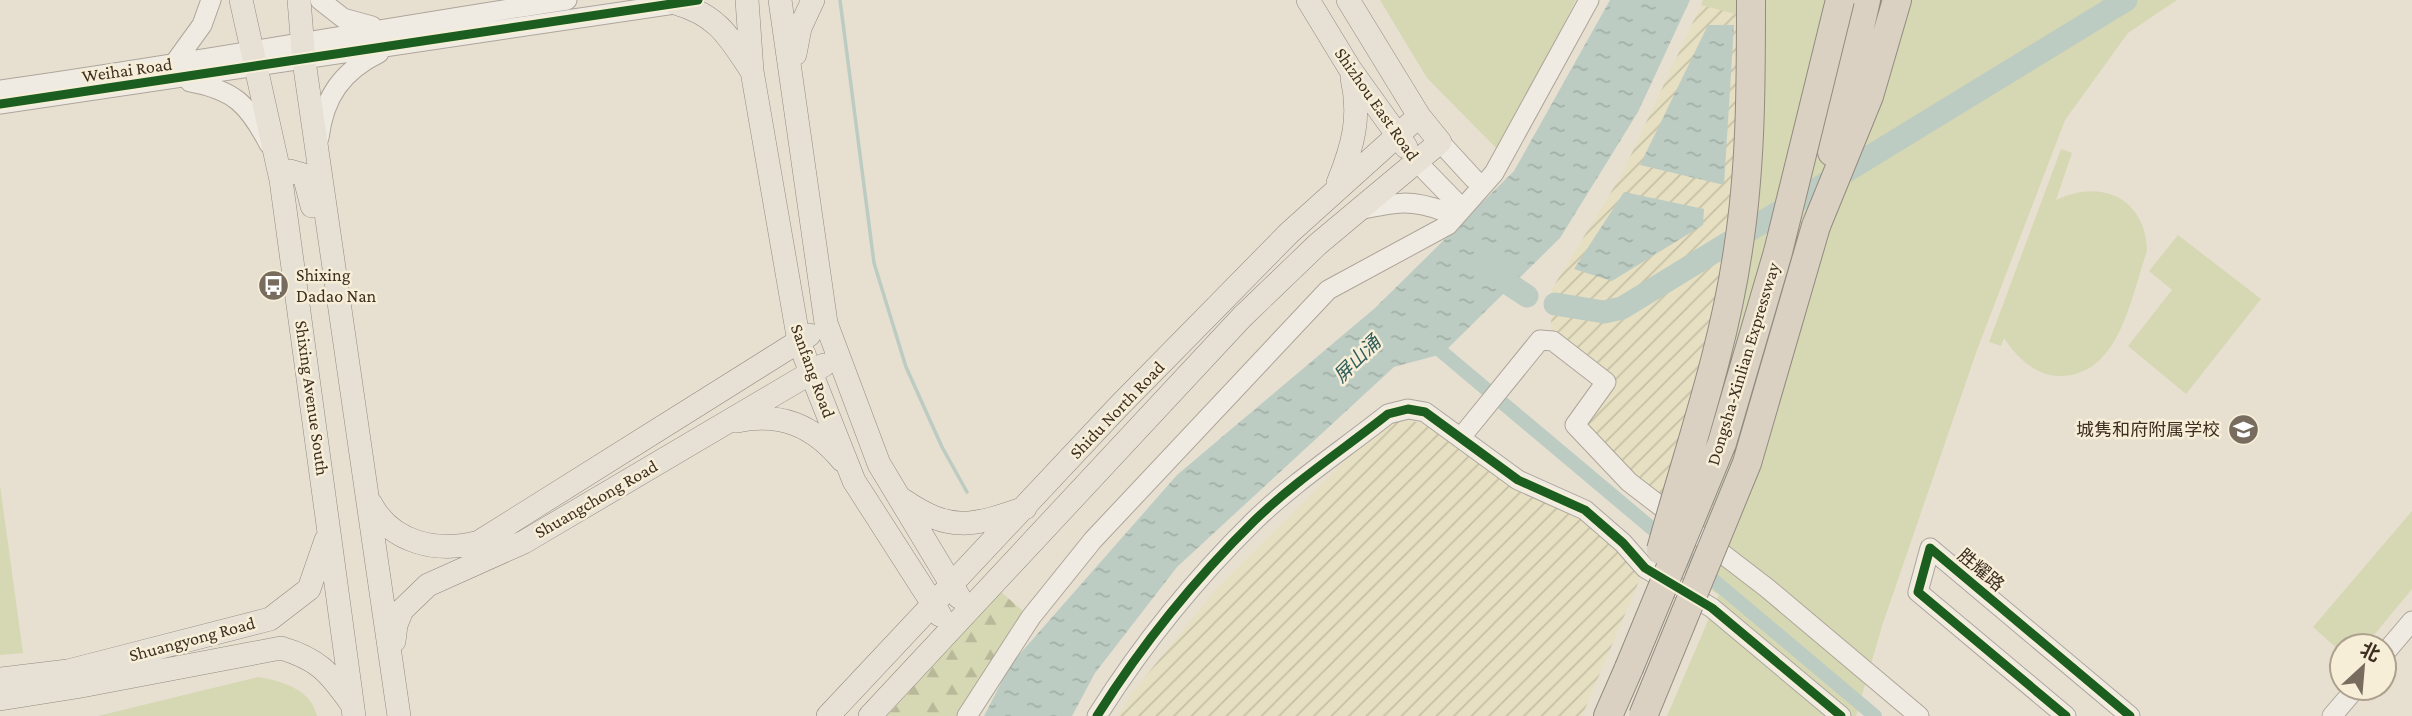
<svg xmlns="http://www.w3.org/2000/svg" width="2412" height="716" font-family="'Crimson Pro','Noto Sans SC',serif">
<style>
.farmland{fill:url(#farmland-furrows)}
.green{fill:#d6d7b3}
.forest{fill:url(#forest-firs)}
.water{fill:url(#water-ripples)}
.lines{fill:none;stroke-linecap:round;stroke-linejoin:round}
.stream{stroke:#bcccc2;stroke-width:3.5}
.canal{stroke:#bcccc2;stroke-width:14}
.river{stroke:#bcccc2;stroke-width:23}
.minor-casing{stroke:#ada599;stroke-width:21}
.major-casing{stroke:#928b80;stroke-width:24}
.highway-casing{stroke:#928b80;stroke-width:30}
.minor{stroke:#efebe3;stroke-width:19}
.major{stroke:#e6e1d4;stroke-width:23}
.highway{stroke:#dad1c2;stroke-width:28}
.highway-bridge-casing{stroke:#928b80;stroke-width:30;stroke-linecap:butt}
.highway-bridge{stroke:#dad1c2;stroke-width:28}
.cycleway-casing{stroke:#f7eed8;stroke-width:13}
.cycleway{stroke:#1b5e20;stroke-width:9}
.labels{text-anchor:middle;dominant-baseline:central;stroke-width:5;stroke-linejoin:round;paint-order:stroke}
.street-label{font-size:18px;fill:#3d2e20;stroke:#f7eed8}
.poi-label{font-size:18px;fill:#3d2e20;stroke:#f7eed8;text-anchor:start}
.water-label{font-size:19px;font-style:italic;fill:#2f5d5a;stroke:#f7eed8}
</style>
<defs>
<pattern id="farmland-furrows" width="10" height="10" patternUnits="userSpaceOnUse" patternTransform="scale(1.75)"><rect width="10" height="10" fill="#e6dfc2"/><path d="M-1 1l2-2M0 10L10 0M9 11l2-2" fill="none" stroke="#c6c0a6"/></pattern>
<pattern id="forest-firs" width="22" height="20" patternUnits="userSpaceOnUse" patternTransform="scale(1.75)"><rect width="22" height="20" fill="#d6d7b3"/><path d="M5 1l3.5 6h-7zM16 11l3.5 6h-7z" fill="#b9b99a"/></pattern>
<pattern id="water-ripples" width="26" height="14" patternUnits="userSpaceOnUse" patternTransform="scale(1.75)"><rect width="26" height="14" fill="#bcccc2"/><path d="M2 4q2-2 4 0t4 0M15 11q2-2 4 0t4 0" fill="none" stroke="#a2b0a6"/></pattern>
</defs>
<rect width="100%" height="100%" fill="#e7e0d1"/>
<path class="farmland" d="M 1701,5 L 1743,15 L 1730,254 L 1666,503 L 1585,428 L 1615,381 L 1551,330 L 1552,289 L 1622,174 Z
M 1397,418 L 1431,425 L 1586,516 L 1642,574 L 1582,716 L 1118,716 L 1132,693 L 1217,588 L 1347,459 Z"/>
<path class="green" d="M 1380,0 L 1576,0 L 1499,151 L 1427,78 Z
M 1703,0 L 2177,0 L 2128,33 L 2065,120 L 1977,350 L 1882,626 L 1856,716 L 1667,716 L 1719,595 L 1651,552 L 1730,254 L 1743,16 L 1701,5 Z
M 2061,149 L 2072,153 L 2056,200 C 2101,178 2146,198 2147,251 C 2131,296 2120,376 2060,376 C 2036,376 2016,357 2004,338 L 2001,346 L 1989,342 Z
M 2178,235 L 2261,299 L 2186,394 L 2128,346 L 2172,290 L 2149,271 Z
M 0,485 L 23,653 L 0,655 Z
M 2412,511 L 2412,589 L 2365,646 L 2342,646 L 2342,653 L 2313,627 Z
M 258,677 C 282,681 311,689 317,716 L 98,716 Z"/>
<path class="forest" d="M 1000,591 L 1024,612 L 957,716 L 887,716 Z"/>
<path class="water" d="M 1610,0 L 1690,0 L 1638,112 L 1560,238 L 1442,354 L 1394,367 L 1177,567 L 1095,673 L 1072,716 L 984,716 L 1011,664 L 1177,475 L 1375,308 L 1514,171 Z
M 1708,25 L 1734,25 L 1724,185 L 1640,165 Z
M 1624,192 L 1704,209 L 1703,225 L 1612,281 L 1574,269 Z"/>
<g class="lines">
<path class="stream" d="M 840,0 L 874,263 L 906,367 L 942,447 L 967,492"/>
<path class="canal" d="M 1429,341 L 1875,716"/>
<path class="river" d="M 1486,269 L 1527,296
M 1555,304 L 1604,312 L 1622,308 L 2126,0"/>
<defs>
<path id="minor" d="M 320,0 L 343,18 L 372,26
M 173,65 L 202,25 L 211,0
M 190,82 C 234,90 248,104 269,144
M 0,90 C 190,63 378,29 567,0
M 0,104 L 688,2
M 319,138 C 324,97 342,71 379,53
M 1440,142 L 1474,179
M 1416,161 L 1455,201
M 1360,210 C 1396,202 1411,199 1446,212
M 1462,436 L 1540,340 L 1553,341 L 1606,382 L 1575,425 L 1629,482 L 1767,588 L 1919,716
M 2384,654 L 2412,621
M 967,716 L 1031,617 L 1093,540 L 1328,290 L 1448,225 L 1494,173 L 1589,0
M 1097,716 C 1141,646 1195,579 1254,521 C 1294,482 1344,449 1388,414 L 1408,409 L 1425,412 L 1518,480 L 1585,510 L 1623,543 L 1645,568 L 1712,608 L 1841,716
M 2066,716 L 1918,592 L 1930,548 L 2130,716
M 2332,716 L 2356,688"/>
<path id="major" d="M 241,0 L 281,180 L 354,716
M 299,0 L 304,61 L 399,716
M 747,0 L 752,71 L 799,342 L 854,481 L 940,615
M 780,0 L 826,323 L 879,464 L 959,597
M 1308,0 L 1350,69 L 1406,147
M 675,3 C 717,15 728,35 751,70
M 795,54 L 800,28 L 813,0
M 281,180 L 290,171 L 304,175 L 312,206
M 1338,183 C 1353,146 1361,117 1352,78
M 737,421 C 780,412 813,425 842,460
M 903,500 C 951,533 973,526 1025,508
M 371,504 C 392,544 439,553 479,542 L 809,335
M 394,641 L 396,625 L 402,610 L 428,585 L 524,542 L 824,365
M 0,679 L 68,671 L 270,619 L 309,589 L 326,540
M 0,699 L 76,687 L 281,648 C 318,659 329,672 351,703
M 828,716 L 1117,408 L 1289,233 L 1419,116
M 870,716 L 1242,317 L 1318,244 L 1440,142 L 1419,116 L 1348,0"/>
<path id="highway" d="M 1832,152 L 1866,0
M 1816,226 L 1869,96 L 1897,0
M 1608,716 L 1629,668"/>
</defs>
<use href="#minor" class="minor-casing"/>
<use href="#major" class="major-casing"/>
<use href="#highway" class="highway-casing"/>
<use href="#minor" class="minor"/>
<use href="#major" class="major"/>
<use href="#highway" class="highway"/>
<defs>
<path id="highway-bridge" d="M 1661,550 C 1688,451 1723,353 1738,250 C 1751,167 1751,84 1751,0
M 1629,668 L 1722,443 L 1778,252 L 1840,0
M 1643,716 L 1747,463 L 1816,226"/>
</defs>
<use href="#highway-bridge" class="highway-bridge-casing"/>
<use href="#highway-bridge" class="highway-bridge"/>
<defs>
<path id="cycleway" d="M 0,104 L 698,0
M 1097,716 C 1141,646 1195,579 1254,521 C 1294,482 1344,449 1388,414 L 1408,409 L 1425,412 L 1518,480 L 1585,510 L 1623,543 L 1645,568 L 1712,608 L 1841,716
M 2066,716 L 1918,592 L 1930,548 L 2130,716"/>
</defs>
<use href="#cycleway" class="cycleway-casing"/>
<use href="#cycleway" class="cycleway"/>
</g>
<defs>
<symbol id="bus-disc" viewBox="-11 -11 22 22"><circle r="9.5" fill="#786c5e" stroke="#f7eed8"/><path d="M-5-6H5V4H4V6H2V4H-2V6H-4V4H-5ZM-3.5-4V0h7V-4ZM-3.5 1.2v1.5H-2V1.2ZM2 1.2v1.5H3.5V1.2Z" fill="#fff"/></symbol>
<symbol id="school-disc" viewBox="-11 -11 22 22"><circle r="9.5" fill="#786c5e" stroke="#f7eed8"/><path d="M0-5L7-2L0 1L-7-2ZM-4 1L0 2.5L4 1V4Q0 6-4 4Z" fill="#fff"/></symbol>
</defs>
<g fill-rule="evenodd">
<use href="#bus-disc" x="256" y="268" width="35" height="35"/>
<use href="#school-disc" x="2226" y="412" width="35" height="35"/>
</g>
<g class="labels">
<g class="street-label">
<text transform="translate(127 70) rotate(-8)">Weihai Road</text>
<text transform="translate(1377 104) rotate(55)">Shizhou East Road</text>
<text transform="translate(1743 364) rotate(-73)">Dongsha-Xinlian Expressway</text>
<text transform="translate(813 371) rotate(70)">Sanfang Road</text>
<text transform="translate(312 398) rotate(82)">Shixing Avenue South</text>
<text transform="translate(1117 410) rotate(-46)">Shidu North Road</text>
<text transform="translate(596 499) rotate(-30)">Shuangchong Road</text>
<text transform="translate(1981 570) rotate(40)">胜耀路</text>
<text transform="translate(192 639) rotate(-15)">Shuangyong Road</text>
</g>
<g class="poi-label">
<text x="296" y="275">Shixing<tspan x="296" dy="21">Dadao Nan</tspan></text>
<text x="2220" y="430" text-anchor="end">城隽和府附属学校</text>
</g>
<g class="water-label">
<text transform="translate(1357 359) rotate(-45)">屏山涌</text>
</g>
</g>
<g transform="translate(2363 667) rotate(26)"><circle r="33" fill="#f7eed8" stroke="#ada18e" stroke-width="2"/>
<path d="M0-5L12 26L0 18L-12 26Z" fill="#786c5e"/>
<text y="-10" font-size="19" font-weight="bold" text-anchor="middle" fill="#3d2e20">北</text>
</g>
</svg>
